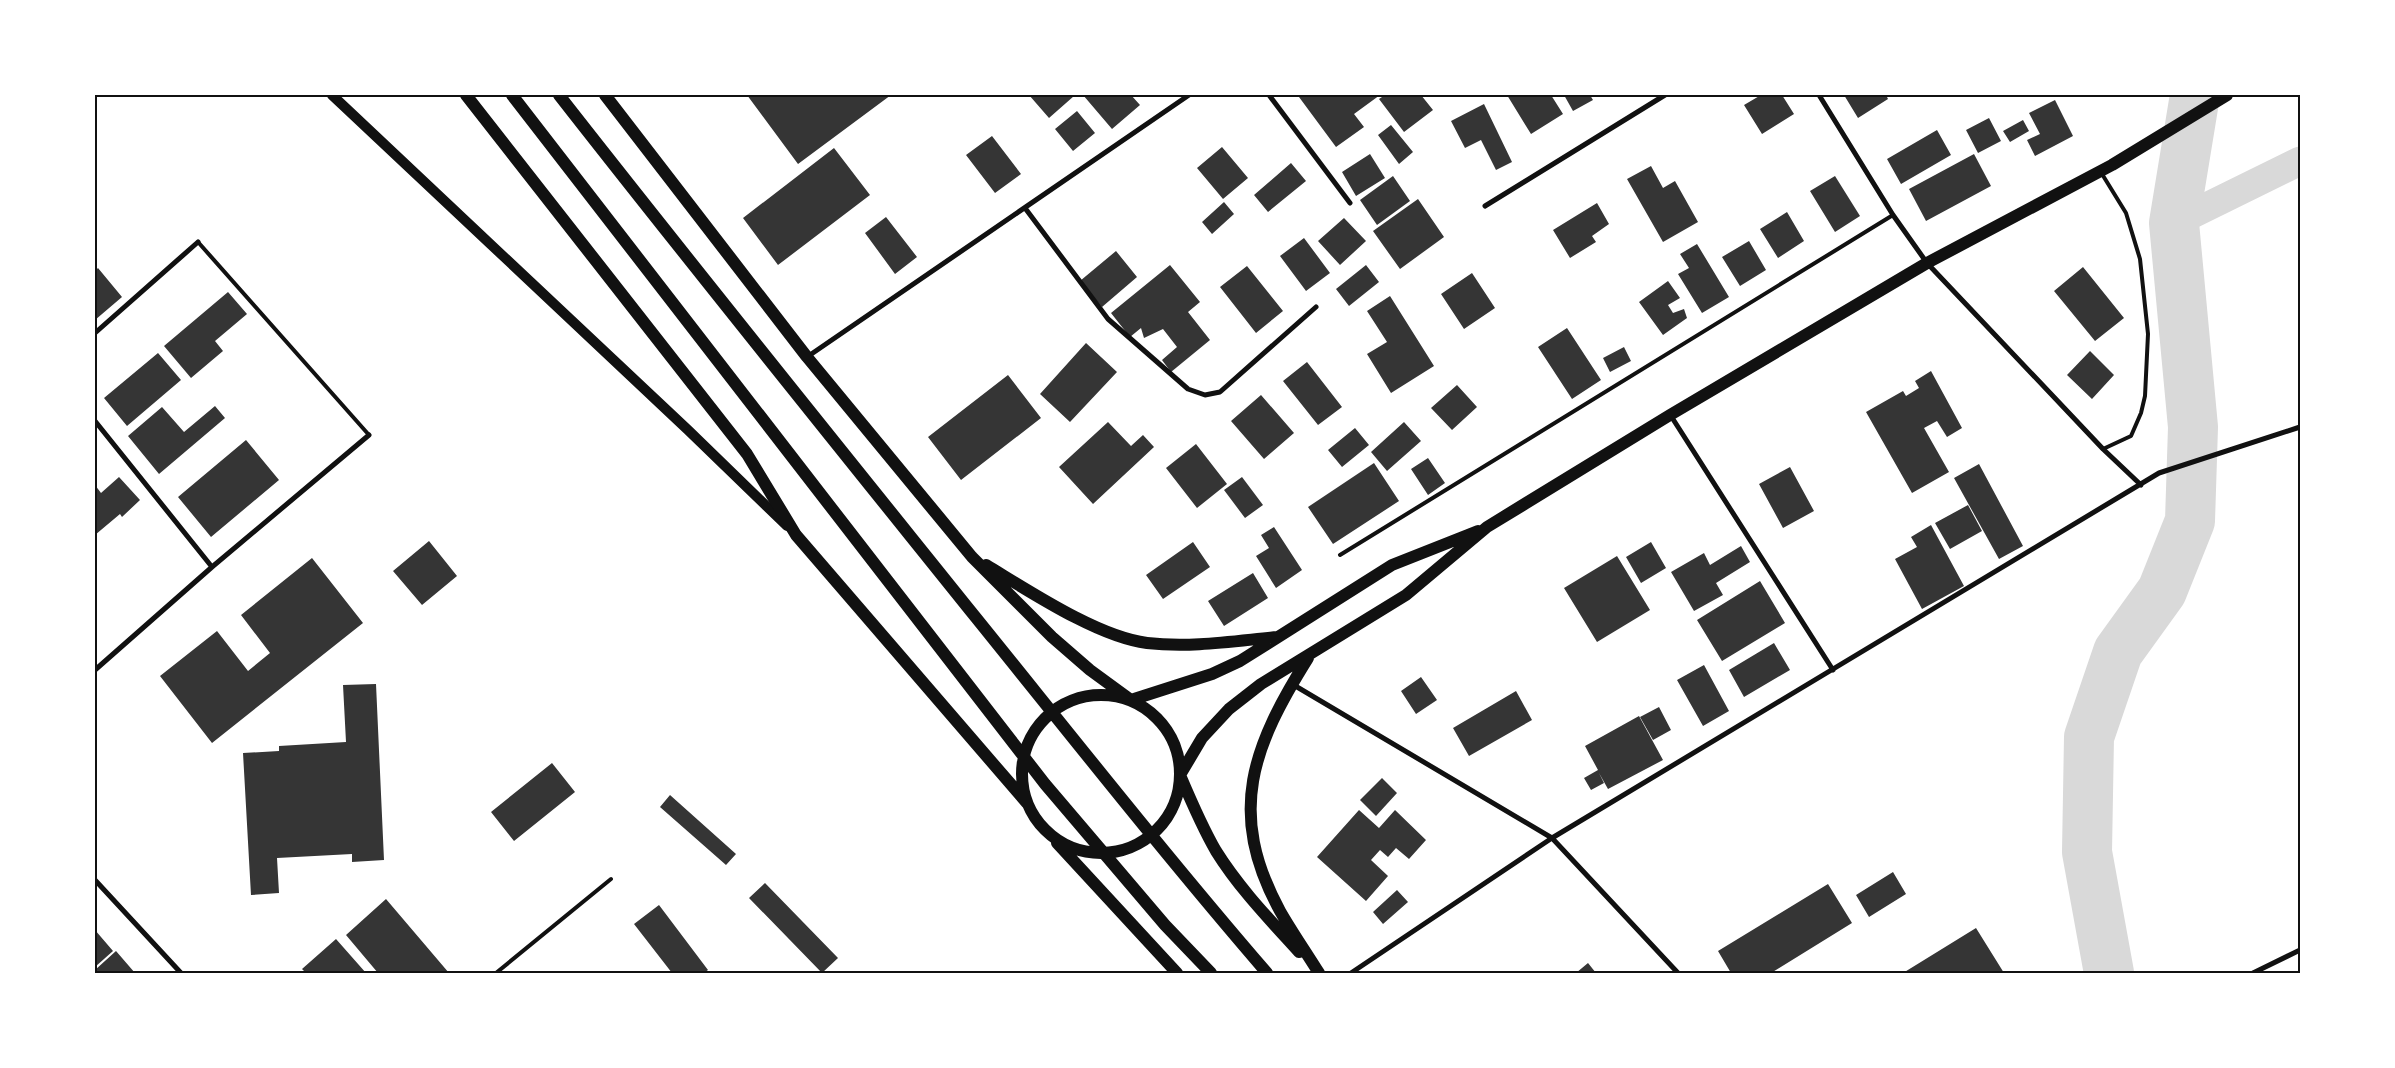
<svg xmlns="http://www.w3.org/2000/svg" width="2395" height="1068" font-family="Figtree,sans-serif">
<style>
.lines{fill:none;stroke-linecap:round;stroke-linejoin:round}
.canal{stroke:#d9d9d9;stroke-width:29}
.river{stroke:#d9d9d9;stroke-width:50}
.building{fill:#353535}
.service{stroke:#111;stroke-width:4}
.minor{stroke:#111;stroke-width:5}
.secondary{stroke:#111;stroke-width:10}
.primary{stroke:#111;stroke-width:12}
.neatline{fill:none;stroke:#111;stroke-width:2}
</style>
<rect width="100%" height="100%" fill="#fff"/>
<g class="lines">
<path class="canal" d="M 2174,223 L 2300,161"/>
<path class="river" d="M 2109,973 L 2087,852 L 2089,737 L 2118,652 L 2162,591 L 2190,521 L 2193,427 L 2174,223 L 2195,95"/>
</g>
<path class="building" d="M 747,95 L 891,95 L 798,164 Z
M 1029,95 L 1073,95 L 1074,96 L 1049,118 Z
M 1083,95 L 1131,95 L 1140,105 L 1112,129 Z
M 1302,95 L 1380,95 L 1354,114 L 1364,127 L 1336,147 L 1299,97 Z
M 1385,95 L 1421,95 L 1433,110 L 1404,132 L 1379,99 Z
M 1507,95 L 1551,95 L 1563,114 L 1531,134 Z
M 1564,95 L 1590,95 L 1593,100 L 1573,111 Z
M 1761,95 L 1782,95 L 1794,114 L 1762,134 L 1744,105 Z
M 1844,95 L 1886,95 L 1888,99 L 1858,118 Z
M 2055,100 L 2073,136 L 2035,156 L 2027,140 L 2040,134 L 2029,113 Z
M 1484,104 L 1512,162 L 1496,170 L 1481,140 L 1465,148 L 1451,121 Z
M 1077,111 L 1095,133 L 1073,151 L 1055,129 Z
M 1989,118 L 2001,141 L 1978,153 L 1966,130 Z
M 2023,120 L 2029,131 L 2010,142 L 2003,131 Z
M 1391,125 L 1413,152 L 1399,164 L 1378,135 Z
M 1937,130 L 1951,155 L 1901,184 L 1887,159 Z
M 992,136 L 1021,174 L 995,193 L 966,155 Z
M 1222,147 L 1248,178 L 1223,199 L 1197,168 Z
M 834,148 L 870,195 L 778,265 L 743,218 Z
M 1370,154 L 1385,178 L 1356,196 L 1342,172 Z
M 1974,154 L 1991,186 L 1926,221 L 1909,189 Z
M 1291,163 L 1306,181 L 1268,212 L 1254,195 Z
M 1651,166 L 1663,188 L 1675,181 L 1698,222 L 1663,242 L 1627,179 Z
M 1393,176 L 1410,201 L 1377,225 L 1360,200 Z
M 1835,176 L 1860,216 L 1835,232 L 1810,191 Z
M 1418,199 L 1444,237 L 1400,269 L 1373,231 Z
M 1224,202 L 1234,214 L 1212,234 L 1202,222 Z
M 1597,203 L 1609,224 L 1592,236 L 1596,242 L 1570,258 L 1553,230 Z
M 1787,212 L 1804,241 L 1778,258 L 1760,229 Z
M 886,217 L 917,257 L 895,274 L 865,233 Z
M 1344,218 L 1366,241 L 1340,265 L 1318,241 Z
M 1304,238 L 1330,273 L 1306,291 L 1280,256 Z
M 1749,241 L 1766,270 L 1740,286 L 1722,257 Z
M 1697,244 L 1729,297 L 1702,313 L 1678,274 L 1689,268 L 1680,254 Z
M 1116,251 L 1137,277 L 1102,307 L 1080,281 Z
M 1170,265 L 1200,302 L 1188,312 L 1210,340 L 1171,372 L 1162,360 L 1177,347 L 1163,329 L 1144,338 L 1141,328 L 1130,337 L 1111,313 Z
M 1366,265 L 1379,282 L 1349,306 L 1336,289 Z
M 1247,266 L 1283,311 L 1256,333 L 1220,287 Z
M 2083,267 L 2124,318 L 2095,341 L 2054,291 Z
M 98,268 L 122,297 L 95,320 L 95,271 Z
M 1472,273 L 1495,308 L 1464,329 L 1441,294 Z
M 1668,281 L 1680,298 L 1668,305 L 1673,313 L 1684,309 L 1687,318 L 1663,335 L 1639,302 Z
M 228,292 L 247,314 L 215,341 L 223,351 L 191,378 L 164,346 Z
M 1390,296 L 1434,366 L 1391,393 L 1367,354 L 1387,342 L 1367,311 Z
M 1567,328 L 1601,380 L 1572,399 L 1538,347 Z
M 1086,343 L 1117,372 L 1070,422 L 1040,394 Z
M 1624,347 L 1631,361 L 1610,372 L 1603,358 Z
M 2090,351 L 2114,375 L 2092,399 L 2067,375 Z
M 158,353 L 181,380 L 127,426 L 104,398 Z
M 1307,362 L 1342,407 L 1318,425 L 1283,381 Z
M 1931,371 L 1962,428 L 1947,437 L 1937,421 L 1924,428 L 1949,472 L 1912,493 L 1866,412 L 1903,391 L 1906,396 L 1919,388 L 1915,381 Z
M 1008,375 L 1041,418 L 961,480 L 928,437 Z
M 1457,385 L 1477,407 L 1452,430 L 1431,408 Z
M 1261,395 L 1294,433 L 1264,459 L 1231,421 Z
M 215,406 L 225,418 L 159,474 L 128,436 L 162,407 L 184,432 Z
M 1108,422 L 1131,446 L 1143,435 L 1154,447 L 1093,504 L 1059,467 Z
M 1404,422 L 1421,441 L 1387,471 L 1371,452 Z
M 1355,428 L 1369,445 L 1342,467 L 1328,450 Z
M 246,440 L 279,480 L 211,537 L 178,497 Z
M 1196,444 L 1227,484 L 1197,508 L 1166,468 Z
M 1428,458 L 1445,483 L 1428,495 L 1411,469 Z
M 1374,463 L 1399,501 L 1333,544 L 1308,507 Z
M 1979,464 L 2023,546 L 1999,559 L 1954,478 Z
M 1790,467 L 1814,511 L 1783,528 L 1759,484 Z
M 119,477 L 140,500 L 122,517 L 120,514 L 95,535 L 95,485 L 101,493 Z
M 1242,477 L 1263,505 L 1245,518 L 1224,490 Z
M 1968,505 L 1982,531 L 1950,549 L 1935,523 Z
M 1931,525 L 1964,586 L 1922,609 L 1895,559 L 1917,547 L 1911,537 Z
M 1274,527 L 1302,570 L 1276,588 L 1256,556 L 1269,548 L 1261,535 Z
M 429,541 L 457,576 L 422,605 L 393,571 Z
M 1193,542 L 1210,567 L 1163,599 L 1146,575 Z
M 1651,542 L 1666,568 L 1641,583 L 1626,557 Z
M 1741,546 L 1750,562 L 1716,583 L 1723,595 L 1694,611 L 1671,572 L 1704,553 L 1710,565 Z
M 1617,556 L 1650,610 L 1597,642 L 1564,588 Z
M 312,558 L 363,623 L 212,743 L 160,676 L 217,631 L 248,671 L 270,653 L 241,615 Z
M 1253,573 L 1268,598 L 1224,626 L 1208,601 Z
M 1760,581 L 1785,623 L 1722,661 L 1697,620 Z
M 1774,643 L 1790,670 L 1744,697 L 1729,670 Z
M 1704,665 L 1729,711 L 1703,726 L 1677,680 Z
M 1421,677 L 1437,700 L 1416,714 L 1401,691 Z
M 376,684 L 384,860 L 352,862 L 352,854 L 277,858 L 279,893 L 251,895 L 243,753 L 279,751 L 279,746 L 346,742 L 343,685 Z
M 1516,691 L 1532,720 L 1469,756 L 1453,728 Z
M 1659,707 L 1671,730 L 1653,740 L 1640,717 Z
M 1639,716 L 1663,760 L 1608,789 L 1599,773 L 1604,783 L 1591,790 L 1584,778 L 1598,770 L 1585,746 Z
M 552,763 L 575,792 L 514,841 L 491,812 Z
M 1382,778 L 1397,793 L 1376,816 L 1360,800 Z
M 670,795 L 736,854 L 726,865 L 660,807 Z
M 1359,810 L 1379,828 L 1395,810 L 1426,840 L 1409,859 L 1396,848 L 1388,857 L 1380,850 L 1371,860 L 1388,876 L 1366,901 L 1317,857 Z
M 1893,872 L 1906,894 L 1869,917 L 1856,895 Z
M 765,883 L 838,958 L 822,973 L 749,898 Z
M 1828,884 L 1852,923 L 1771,973 L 1731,973 L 1718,951 Z
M 1397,890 L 1408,902 L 1383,924 L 1373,912 Z
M 386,899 L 449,973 L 378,973 L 346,935 Z
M 659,905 L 708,970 L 704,973 L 672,973 L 634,924 Z
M 1976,928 L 2004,973 L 1903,973 Z
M 95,930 L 113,951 L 95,967 Z
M 336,939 L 366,973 L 306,973 L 302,969 Z
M 116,951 L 135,973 L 95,973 L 95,970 Z
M 1588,963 L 1596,973 L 1576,973 Z"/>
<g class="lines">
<path class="service" d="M 2102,174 L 2126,213 L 2140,259 L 2148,334 L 2145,396 L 2141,413 L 2131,436 L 2103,449
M 198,242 L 369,435
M 1340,555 L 1893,215
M 496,973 L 611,879"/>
<path class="minor" d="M 1269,95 L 1350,203
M 1819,95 L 1893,215 L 1927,263 L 2103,449 L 2141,485
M 1485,206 L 1665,95
M 1025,208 L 1108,319 L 1188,389 L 1205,395 L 1220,392 L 1316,307
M 95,333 L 198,242
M 807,357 L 1189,95
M 1671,416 L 1833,670
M 95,421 L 212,567
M 95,670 L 212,567 L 369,435
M 1292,684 L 1552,838 L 1678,973
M 95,880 L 181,973
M 1351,973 L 1552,838 L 2159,473 L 2300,427
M 2253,973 L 2300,950"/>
<path class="secondary" d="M 332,95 L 688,430 L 787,526"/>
<path class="primary" d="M 466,95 L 747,454 L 796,535 L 1027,803
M 512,95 L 1045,784 L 1165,925 L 1211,973
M 559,95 C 695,269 834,441 973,614 C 1070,734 1166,856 1267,973
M 605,95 L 807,357 L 972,557 L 1052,637 L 1090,670 L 1131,700
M 986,565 C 1029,591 1098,637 1147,643 C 1191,648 1234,641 1277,637
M 1308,658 C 1253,746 1226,812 1280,911 C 1292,932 1306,952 1319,973
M1022 774a79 79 0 1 1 158 0a79 79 0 1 1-158 0Z
M 1131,700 L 1212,674 L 1240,661 L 1392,565 L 1478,531
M 1180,775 L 1202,738 L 1229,709 L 1261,684 L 1406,595 L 1487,527 L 1670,415 L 1927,263 L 2112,165 L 2227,95
M 1180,775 C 1191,801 1202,827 1216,851 C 1239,888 1270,920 1299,952
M 1057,843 L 1177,973"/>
</g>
<rect width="2395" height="1068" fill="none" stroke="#ffffff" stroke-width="192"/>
<rect x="96" y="96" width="2203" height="876" class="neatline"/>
</svg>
